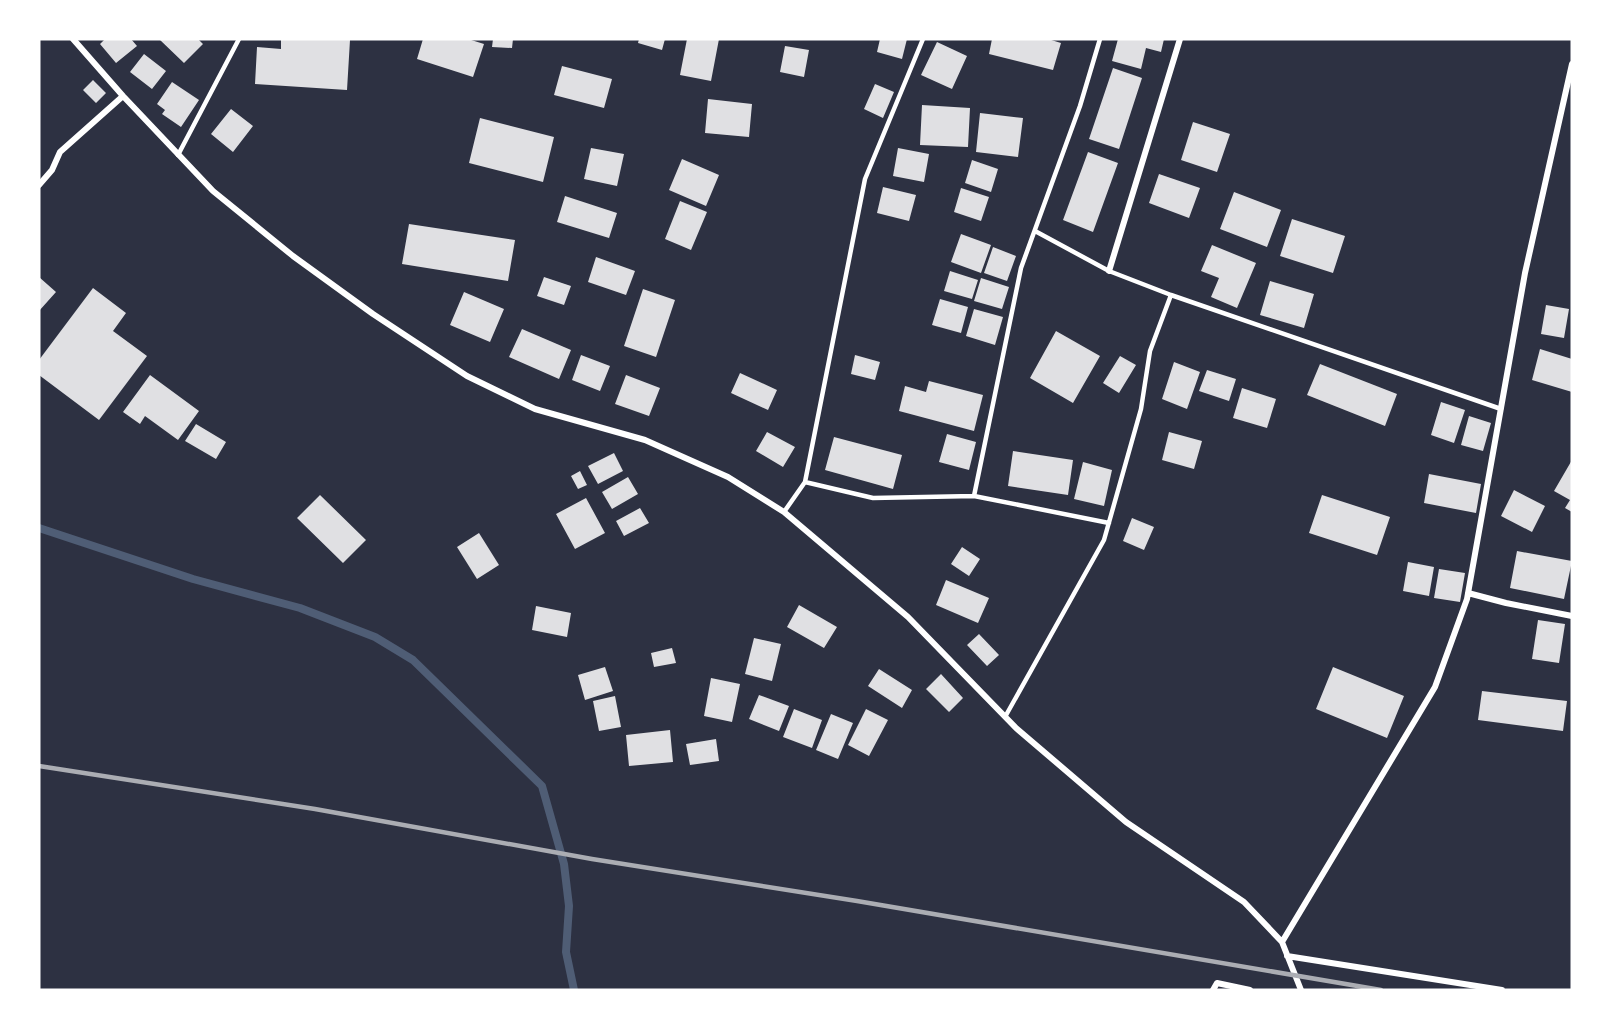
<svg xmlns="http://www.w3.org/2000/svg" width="1611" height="1029" font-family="Commissioner,sans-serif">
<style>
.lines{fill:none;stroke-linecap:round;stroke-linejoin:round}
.stream{stroke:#4f5d75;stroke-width:8}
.building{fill:#e0e0e3}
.service{stroke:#fff;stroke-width:4.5}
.minor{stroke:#fff;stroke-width:6}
.rail{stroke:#abadb3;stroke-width:4.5}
</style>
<rect width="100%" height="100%" fill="#2d3142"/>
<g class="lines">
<path class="stream" d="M 39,528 L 193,579 L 300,608 L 375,637 L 413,660 L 542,786 L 564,864 L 569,906 L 566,952 L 574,990"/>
</g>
<path class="building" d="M 105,39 L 131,39 L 137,46 L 116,63 L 100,44 Z
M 159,39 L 198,39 L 203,44 L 184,63 Z
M 281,39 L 350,40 L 347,90 L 255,84 L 257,47 L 281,49 Z
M 423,39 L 468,39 L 484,44 L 473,77 L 417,59 Z
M 493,39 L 513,39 L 512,48 L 492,47 Z
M 639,39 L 665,39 L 662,50 L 638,43 Z
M 687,39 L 719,39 L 711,81 L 680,75 Z
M 880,39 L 907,39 L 902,59 L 877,52 Z
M 992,39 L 1048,39 L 1061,43 L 1053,70 L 989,54 Z
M 1118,39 L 1164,39 L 1161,52 L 1146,48 L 1141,69 L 1112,61 Z
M 937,42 L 967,56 L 952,89 L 921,75 Z
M 785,46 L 809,50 L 804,77 L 780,72 Z
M 144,54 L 166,71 L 152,89 L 130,72 Z
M 562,66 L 612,79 L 604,108 L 554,95 Z
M 1113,68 L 1142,78 L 1119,149 L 1089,139 Z
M 93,80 L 106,93 L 96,103 L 83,90 Z
M 172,82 L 199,100 L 181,127 L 162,114 L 165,110 L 157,104 Z
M 875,84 L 894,92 L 883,118 L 864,109 Z
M 708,99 L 752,104 L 749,137 L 705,133 Z
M 922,105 L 970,108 L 968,147 L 920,145 Z
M 231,109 L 253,126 L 233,152 L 211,134 Z
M 980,113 L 1023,118 L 1018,157 L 976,152 Z
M 480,118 L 554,137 L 543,182 L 469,163 Z
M 1193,122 L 1230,134 L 1217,172 L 1181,160 Z
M 591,148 L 624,154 L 617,186 L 584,179 Z
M 898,148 L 929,154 L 924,182 L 893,176 Z
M 1088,152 L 1118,163 L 1093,232 L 1063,220 Z
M 682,159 L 719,175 L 706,206 L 669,190 Z
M 972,160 L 998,169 L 991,192 L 965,183 Z
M 1159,174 L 1200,188 L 1189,218 L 1149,203 Z
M 883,187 L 916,195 L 909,221 L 877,213 Z
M 961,188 L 989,197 L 981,221 L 954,212 Z
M 1234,192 L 1281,210 L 1267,247 L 1220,229 Z
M 565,196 L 617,213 L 609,238 L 557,222 Z
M 680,201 L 707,212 L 691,250 L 665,239 Z
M 1292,219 L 1345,236 L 1333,273 L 1280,256 Z
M 409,224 L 515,240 L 508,281 L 402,264 Z
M 961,234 L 991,245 L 981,273 L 951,262 Z
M 1212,245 L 1256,263 L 1237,308 L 1211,297 L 1219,278 L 1201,271 Z
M 993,247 L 1016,256 L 1007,281 L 984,273 Z
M 596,257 L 635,271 L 626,295 L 588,282 Z
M 950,271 L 978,280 L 972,299 L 944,291 Z
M 39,277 L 56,292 L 39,311 Z
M 544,277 L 571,286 L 564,305 L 537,296 Z
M 981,278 L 1009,287 L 1002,309 L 974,301 Z
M 1270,281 L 1314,294 L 1304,328 L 1260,315 Z
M 93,288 L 126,313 L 113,331 L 147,356 L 99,420 L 39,375 L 39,360 Z
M 643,289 L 675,300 L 656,357 L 624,346 Z
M 464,292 L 504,309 L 490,342 L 450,325 Z
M 940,299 L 968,307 L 961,333 L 932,325 Z
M 1546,305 L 1569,309 L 1564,338 L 1541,334 Z
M 974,309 L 1003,317 L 995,345 L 966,336 Z
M 522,329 L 571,350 L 559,379 L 509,357 Z
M 1056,331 L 1100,356 L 1073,403 L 1030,378 Z
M 1540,349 L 1572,359 L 1572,392 L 1532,380 Z
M 581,355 L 610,366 L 600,391 L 572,380 Z
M 855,355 L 880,362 L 875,380 L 851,374 Z
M 1120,356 L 1136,365 L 1119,393 L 1103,383 Z
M 1174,362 L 1200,372 L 1187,409 L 1162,399 Z
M 1320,364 L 1397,394 L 1385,426 L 1307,395 Z
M 1207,370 L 1236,379 L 1229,401 L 1199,391 Z
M 740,373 L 777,390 L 768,410 L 731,393 Z
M 150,375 L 199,411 L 178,440 L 145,416 L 140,424 L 123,412 Z
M 626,375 L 660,388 L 649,416 L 615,404 Z
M 929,381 L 983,395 L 974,431 L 899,411 L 905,386 L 926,392 Z
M 1242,388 L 1276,399 L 1267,428 L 1233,418 Z
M 1441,402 L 1465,410 L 1454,443 L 1431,435 Z
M 1469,416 L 1491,423 L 1483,451 L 1461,445 Z
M 196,424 L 226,442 L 216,459 L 185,441 Z
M 767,432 L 795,447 L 783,467 L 756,451 Z
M 1169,432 L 1202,441 L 1194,469 L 1162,460 Z
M 947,434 L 976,442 L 969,470 L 939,462 Z
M 834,437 L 902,455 L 893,489 L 825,470 Z
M 1013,451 L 1073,460 L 1068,495 L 1008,486 Z
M 614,453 L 623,471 L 598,484 L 588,466 Z
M 1572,460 L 1572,512 L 1565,508 L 1570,500 L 1554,491 Z
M 1083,462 L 1112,470 L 1104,506 L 1074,499 Z
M 580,471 L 587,485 L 578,489 L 571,476 Z
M 1429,474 L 1481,484 L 1476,513 L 1424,503 Z
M 628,477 L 638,494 L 612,509 L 602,492 Z
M 1514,490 L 1545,506 L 1532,532 L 1501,516 Z
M 320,495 L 366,540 L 343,563 L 297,518 Z
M 1322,495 L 1390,517 L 1377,555 L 1309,533 Z
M 586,498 L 605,533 L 575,549 L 556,514 Z
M 640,508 L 649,523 L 624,536 L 616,521 Z
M 1132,518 L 1154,527 L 1144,550 L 1123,541 Z
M 479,533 L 499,565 L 477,579 L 457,547 Z
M 962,547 L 980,559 L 969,576 L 951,564 Z
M 1517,551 L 1572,561 L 1564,599 L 1510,588 Z
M 1408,562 L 1434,567 L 1429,596 L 1403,591 Z
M 1439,569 L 1465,573 L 1460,602 L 1434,598 Z
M 946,580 L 989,598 L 978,623 L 936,605 Z
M 799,605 L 837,627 L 824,648 L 787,627 Z
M 536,606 L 571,613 L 567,637 L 532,630 Z
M 1538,620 L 1565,624 L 1559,663 L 1532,659 Z
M 979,634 L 999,655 L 987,666 L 967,645 Z
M 754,638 L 781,644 L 772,681 L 745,674 Z
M 672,648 L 676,663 L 654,667 L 651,653 Z
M 605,667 L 613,691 L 585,700 L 578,675 Z
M 1333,667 L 1404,696 L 1387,738 L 1316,709 Z
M 879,669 L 912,690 L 902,708 L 868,686 Z
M 941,674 L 963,698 L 949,712 L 926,689 Z
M 711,678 L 740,684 L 732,722 L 704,716 Z
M 1482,691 L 1567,701 L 1563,731 L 1478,720 Z
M 759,695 L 789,706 L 779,731 L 749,719 Z
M 615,696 L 621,727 L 599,731 L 593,701 Z
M 794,709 L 822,720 L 812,748 L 783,737 Z
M 866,709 L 888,720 L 869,756 L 848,745 Z
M 831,714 L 853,723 L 838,759 L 816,750 Z
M 670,730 L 673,762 L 629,766 L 626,735 Z
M 716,739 L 719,761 L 690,765 L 686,744 Z"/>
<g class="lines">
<path class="service" d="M 178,155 L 239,39
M 1171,295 L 1501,409
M 805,482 L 873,498 L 974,496 L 1109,523
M 974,496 L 1021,268 L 1080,106 L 1100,39
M 784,512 L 805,482 L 865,179 L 923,39
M 1005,717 L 1104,540 L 1141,409 L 1150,351 L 1171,295 L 1109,271 L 1035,231"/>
<path class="minor" d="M 73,39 L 123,96 L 213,191 L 293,256 L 373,314 L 467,376 L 535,409 L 645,440 L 728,477 L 784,512 L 908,617 L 1016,728 L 1126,822 L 1244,902 L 1282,942 L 1301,990
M 39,185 L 52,170 L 60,152 L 123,96
M 1109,271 L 1180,39
M 1468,593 L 1506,603 L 1572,616
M 1282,942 L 1435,687 L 1467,599 L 1525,273 L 1572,64
M 1287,956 L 1502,990
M 1213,990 L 1217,983 L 1250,990"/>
<path class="rail" d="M 39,766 L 315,809 L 592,859 L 857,901 L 1381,990"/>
</g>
<rect width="1611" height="1029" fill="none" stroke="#ffffff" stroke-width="81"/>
</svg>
